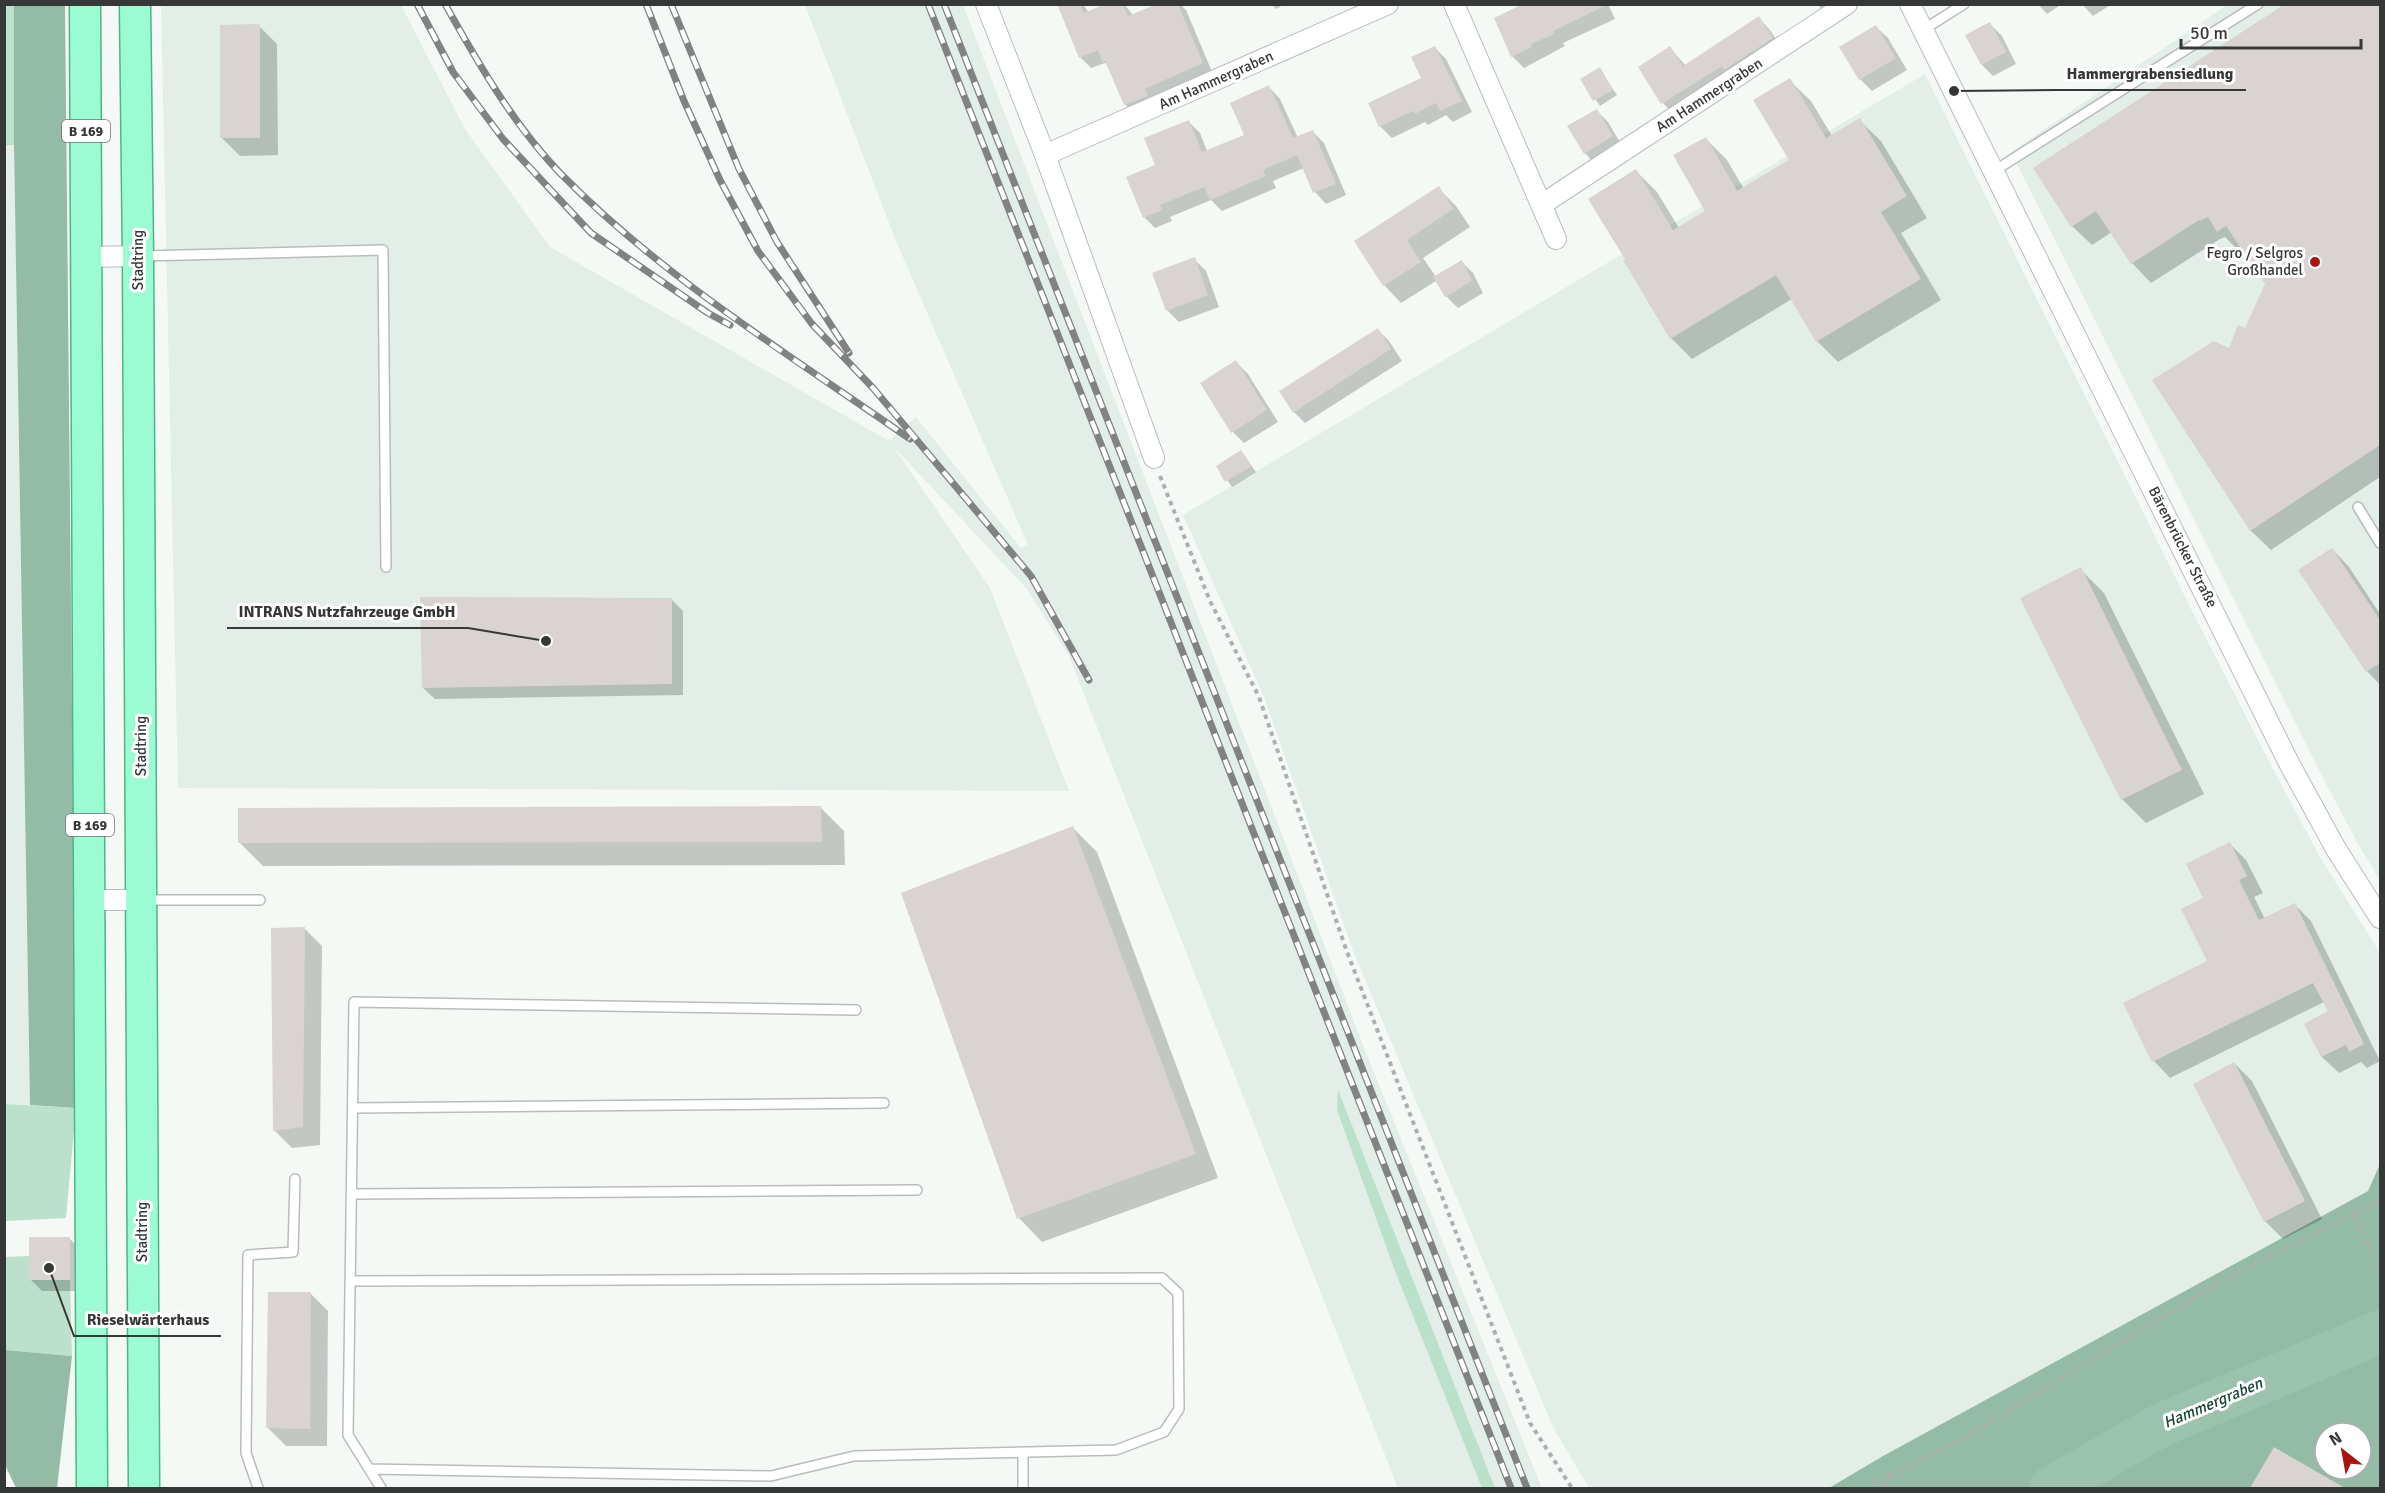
<svg xmlns="http://www.w3.org/2000/svg" width="2385" height="1493" font-family="Signika,sans-serif">
<style>
.built{fill:#e2eee7}
.green{fill:#bbe0cc}
.forest{fill:#93bba6;fill-rule:evenodd}
.shadow{fill:#0003}
.lines{fill:none;stroke-linecap:round;stroke-linejoin:round}
.river{stroke:#9ac2ac;stroke-width:44}
.building{fill:#d9d3d2}
.lane-casing{stroke:#b8bdba;stroke-width:12}
.street-casing{stroke:#b8bdba;stroke-width:22}
.primary-casing{stroke:#4db588;stroke-width:33}
.path{stroke:#acb0ae;stroke-width:4;stroke-dasharray:4.5 4.5;stroke-linecap:butt}
.lane{stroke:#fff;stroke-width:9}
.street{stroke:#fff;stroke-width:20}
.primary{stroke:#9bfbd2;stroke-width:30}
.rail-casing{stroke:#808382;stroke-width:7}
.rail{stroke:#fff;stroke-width:4.5;stroke-dasharray:14;stroke-linecap:butt}
.poi-dot{fill:#a8150f;stroke:#fff;stroke-width:2}
.labels{text-anchor:middle;dominant-baseline:central;stroke-width:6;stroke-linejoin:round;paint-order:stroke}
.shield{fill:#fff;stroke:#727473;stroke-width:1.5}
.shield-label{font-size:14px;font-weight:bold;fill:#363837}
.street-label{font-size:15px;fill:#363837;stroke:#fff}
.poi-label{font-size:15px;fill:#363837;stroke:#fff;text-anchor:end}
.water-label{font-size:16px;font-style:italic;fill:#154732;stroke:#fff}
.leader{fill:none;stroke:#363837;stroke-width:2}
.callout-dot{fill:#363837;stroke:#fff;stroke-width:2}
.callout-label{font-size:16px;text-anchor:middle;font-weight:bold;fill:#363837;stroke:#fff;stroke-width:6;stroke-linejoin:round;paint-order:stroke}
</style>
<rect width="100%" height="100%" fill="#f4f9f6"/>
<path class="built" d="M 161,5 L 401,5 L 465,129 L 550,247 L 889,441 L 916,417 L 1021,548 L 1028,545 L 896,241 L 805,5 L 963,5 L 1361,1040 L 1542,1488 L 1398,1488 L 1069,656 L 1026,588 L 893,446 L 990,588 L 1069,791 L 178,788 Z
M 2227,5 L 2380,5 L 2380,880 L 2358,844 L 2321,774 L 2011,152 Z
M 1925,74 L 2193,613 L 2275,773 L 2320,857 L 2380,953 L 2380,1164 L 2368,1191 L 1883,1456 L 1829,1488 L 1589,1488 L 1553,1427 L 1353,951 L 1264,697 L 1183,515 Z
M 4,145 L 14,145 L 30,1105 L 5,1104 Z"/>
<path class="green" d="M 4,5 L 14,5 L 14,145 L 5,145 Z
M 1338,1090 L 1495,1488 L 1482,1488 L 1395,1271 L 1337,1110 Z
M 5,1104 L 76,1108 L 66,1218 L 5,1221 Z
M 29,1256 L 29,1280 L 70,1280 L 72,1356 L 5,1350 L 4,1257 Z"/>
<path class="forest" d="M 65,4 L 76,1108 L 30,1105 L 14,145 L 14,5 Z
M 2380,1164 L 2380,1488 L 1829,1488 L 1883,1456 L 2368,1191 ZM 2325,1433 L 2361,1433 L 2361,1469 L 2325,1469 Z
M 5,1350 L 72,1356 L 57,1488 L 16,1488 L 5,1465 Z"/>
<path class="shadow" d="M 1061,4 L 1083,4 L 1089,13 L 1109,4 L 1124,4 L 1133,15 L 1161,4 L 1180,4 L 1186,10 L 1213,74 L 1136,116 L 1125,104 L 1110,67 L 1105,63 L 1091,68 L 1080,57 Z
M 1272,4 L 1285,4 L 1276,9 Z
M 1527,4 L 1608,4 L 1615,19 L 1563,43 L 1565,46 L 1524,68 L 1512,56 Z
M 1817,4 L 1858,4 L 1831,19 Z
M 2038,4 L 2062,4 L 2047,14 Z
M 2082,4 L 2112,4 L 2093,16 Z
M 2287,4 L 2380,4 L 2380,477 L 2271,550 L 2251,531 L 2154,381 L 2229,350 L 2246,330 L 2267,284 L 2242,247 L 2238,250 L 2225,237 L 2220,239 L 2151,283 L 2132,263 L 2112,232 L 2092,245 L 2072,226 Z
M 1759,18 L 1770,30 L 1783,50 L 1674,115 L 1663,103 L 1670,48 L 1686,66 Z
M 1990,24 L 2002,36 L 2016,64 L 1993,76 L 1982,65 Z
M 259,26 L 277,44 L 278,155 L 240,156 L 222,138 Z
M 1876,27 L 1888,38 L 1907,70 L 1872,91 L 1860,79 Z
M 1435,48 L 1446,59 L 1472,112 L 1453,122 L 1446,115 L 1428,125 L 1425,122 L 1392,138 L 1380,126 L 1423,78 Z
M 1599,69 L 1617,95 L 1600,106 L 1582,79 Z
M 1789,80 L 1811,101 L 1832,136 L 1859,120 L 1881,141 L 1927,218 L 1901,233 L 1941,300 L 1838,362 L 1817,341 L 1792,299 L 1692,359 L 1671,338 L 1627,259 L 1636,171 L 1657,192 L 1679,228 L 1707,211 L 1706,139 L 1727,160 L 1744,189 L 1791,161 Z
M 1269,87 L 1280,99 L 1298,138 L 1313,132 L 1324,143 L 1346,195 L 1326,204 L 1315,192 L 1304,168 L 1273,181 L 1276,188 L 1222,211 L 1211,200 L 1170,217 L 1172,221 L 1155,228 L 1144,217 L 1157,166 L 1189,122 L 1200,133 L 1207,151 L 1246,135 Z
M 1596,110 L 1608,122 L 1624,149 L 1596,165 L 1585,153 Z
M 1438,188 L 1456,206 L 1470,227 L 1423,258 L 1436,277 L 1462,262 L 1473,273 L 1483,293 L 1458,308 L 1446,296 L 1436,281 L 1401,303 L 1384,285 L 1356,242 Z
M 1194,259 L 1206,271 L 1219,307 L 1179,322 L 1167,310 Z
M 1378,330 L 1389,341 L 1402,361 L 1305,423 L 1294,412 Z
M 1236,362 L 1248,374 L 1278,422 L 1244,443 L 1233,432 Z
M 1241,452 L 1256,472 L 1232,487 L 1218,467 Z
M 2332,549 L 2349,567 L 2380,614 L 2380,685 L 2367,671 L 2300,571 Z
M 2080,569 L 2104,593 L 2204,794 L 2146,823 L 2122,799 Z
M 671,599 L 683,611 L 683,695 L 435,699 L 423,688 Z
M 821,808 L 844,831 L 845,865 L 263,866 L 240,843 Z
M 1073,828 L 1097,852 L 1218,1178 L 1042,1242 L 1019,1218 Z
M 2229,843 L 2246,860 L 2263,893 L 2254,897 L 2265,919 L 2295,905 L 2311,921 L 2380,1061 L 2367,1068 L 2361,1062 L 2339,1073 L 2322,1057 L 2306,1025 L 2330,1012 L 2324,1002 L 2170,1078 L 2154,1061 L 2125,1003 L 2209,962 L 2205,899 Z
M 304,928 L 322,946 L 320,1145 L 292,1148 L 274,1130 Z
M 2234,1063 L 2252,1081 L 2322,1219 L 2283,1239 L 2265,1221 L 2195,1084 Z
M 69,1238 L 81,1250 L 81,1291 L 42,1291 L 30,1279 Z
M 310,1293 L 328,1311 L 327,1446 L 286,1446 L 268,1428 Z
M 2275,1449 L 2342,1488 L 2254,1488 L 2253,1487 Z"/>
<g class="lines">
<path class="river" d="M 2051,1488 L 2161,1425 L 2380,1332"/>
</g>
<path class="building" d="M 1057,4 L 1080,4 L 1084,13 L 1105,4 L 1123,4 L 1128,16 L 1157,4 L 1178,4 L 1203,63 L 1145,89 L 1148,96 L 1124,105 L 1105,61 L 1102,62 L 1098,50 L 1079,58 Z
M 1523,4 L 1609,4 L 1553,31 L 1554,34 L 1531,44 L 1532,47 L 1511,57 L 1494,18 Z
M 2285,4 L 2380,4 L 2380,445 L 2250,531 L 2152,380 L 2214,341 L 2229,348 L 2238,325 L 2245,328 L 2265,284 L 2226,226 L 2217,232 L 2208,217 L 2200,221 L 2199,220 L 2131,264 L 2096,211 L 2071,227 L 2033,168 Z
M 1759,16 L 1773,38 L 1724,70 L 1722,66 L 1661,104 L 1638,67 L 1670,46 L 1683,66 Z
M 1990,22 L 2006,52 L 1981,65 L 1965,35 Z
M 260,24 L 260,138 L 220,138 L 220,25 Z
M 1876,25 L 1896,58 L 1859,80 L 1839,47 Z
M 1435,46 L 1462,101 L 1440,111 L 1436,103 L 1415,114 L 1413,111 L 1379,127 L 1368,103 L 1421,78 L 1411,57 Z
M 1600,67 L 1613,90 L 1593,101 L 1580,79 Z
M 1790,78 L 1826,138 L 1860,118 L 1907,196 L 1881,212 L 1921,279 L 1816,342 L 1776,275 L 1670,339 L 1623,260 L 1625,259 L 1588,199 L 1636,169 L 1673,230 L 1705,211 L 1673,155 L 1706,137 L 1737,191 L 1789,160 L 1753,100 Z
M 1269,85 L 1293,138 L 1313,130 L 1336,184 L 1313,193 L 1297,155 L 1263,170 L 1266,176 L 1210,200 L 1204,187 L 1160,205 L 1162,210 L 1143,218 L 1126,177 L 1155,165 L 1144,138 L 1189,120 L 1202,152 L 1244,135 L 1230,103 Z
M 1597,109 L 1613,136 L 1584,154 L 1567,126 Z
M 1439,186 L 1453,209 L 1407,240 L 1421,262 L 1383,286 L 1354,241 Z
M 1195,257 L 1208,295 L 1166,311 L 1152,273 Z
M 1462,260 L 1472,281 L 1445,297 L 1433,277 Z
M 1378,328 L 1391,349 L 1293,413 L 1279,391 Z
M 1236,360 L 1267,410 L 1231,433 L 1200,383 Z
M 1241,450 L 1252,466 L 1225,482 L 1216,466 Z
M 2332,548 L 2380,620 L 2380,663 L 2366,672 L 2298,570 Z
M 2081,567 L 2182,770 L 2121,800 L 2020,598 Z
M 420,597 L 672,598 L 672,684 L 422,688 Z
M 821,806 L 822,842 L 238,843 L 238,808 Z
M 1073,826 L 1196,1154 L 1017,1219 L 901,893 Z
M 2230,842 L 2247,876 L 2239,880 L 2259,920 L 2295,903 L 2364,1044 L 2349,1052 L 2346,1045 L 2321,1057 L 2304,1024 L 2328,1011 L 2313,983 L 2152,1062 L 2123,1003 L 2207,961 L 2181,909 L 2203,898 L 2186,864 Z
M 305,927 L 303,1127 L 273,1131 L 271,928 Z
M 2234,1062 L 2305,1201 L 2264,1222 L 2193,1084 Z
M 29,1237 L 70,1237 L 70,1280 L 29,1280 Z
M 268,1292 L 311,1292 L 310,1429 L 266,1428 Z
M 2274,1447 L 2345,1488 L 2250,1488 Z"/>
<g class="lines">
<defs>
<path id="lane" d="M 1923,30 L 1964,4
M 1994,171 L 2258,4
M 141,256 L 383,250 L 386,567
M 2358,507 L 2380,543
M 146,900 L 260,900
M 353,1108 L 884,1103
M 351,1194 L 917,1190
M 350,1281 L 1162,1278 L 1178,1293 L 1179,1409 L 1164,1432 L 1116,1450 L 854,1456 L 771,1476 L 369,1469
M 1023,1453 L 1023,1488
M 258,1488 L 246,1453 L 248,1255 L 293,1252 L 295,1179
M 381,1488 L 348,1435 L 354,1002 L 856,1010"/>
<path id="street" d="M 986,4 L 1045,155 L 1388,4
M 1454,4 L 1556,239
M 1910,4 L 2290,765 L 2336,849 L 2380,918
M 1045,155 L 1154,458
M 1541,205 L 1847,4
M 87,257 L 138,256
M 90,900 L 140,900"/>
<path id="primary" d="M 85,4 L 92,1488
M 135,4 L 138,256 L 144,1488"/>
</defs>
<use href="#lane" class="lane-casing"/>
<use href="#street" class="street-casing"/>
<use href="#primary" class="primary-casing"/>
<path class="path" d="M 1160,476 L 1210,601 L 1259,697 L 1347,952 L 1530,1423 L 1572,1488
M 2354,1214 L 2380,1266
M 1872,1484 L 1966,1437 L 2233,1274 L 2380,1201
M 1886,1488 L 1892,1475"/>
<use href="#lane" class="lane"/>
<use href="#street" class="street"/>
<use href="#primary" class="primary"/>
<defs>
<path id="rail" d="M 417,4 L 453,72 L 503,139 L 591,233 L 708,313 L 730,325
M 445,4 C 478,63 513,124 560,173 C 663,278 790,355 910,439
M 646,4 L 684,101 L 720,180 L 758,251 L 812,324 L 873,388 L 1031,576 L 1089,680
M 671,4 L 739,169 L 777,242 L 849,353
M 928,4 L 1511,1488
M 944,4 L 1527,1488"/>
</defs>
<use href="#rail" class="rail-casing"/>
<use href="#rail" class="rail"/>
</g>
<circle class="poi-dot" cx="2315" cy="262" r="6"/>
<g class="labels">
<g class="shield">
<rect x="62" y="120" width="48" height="22" rx="4.5"/>
<rect x="66" y="814" width="48" height="22" rx="4.5"/>
</g>
<g class="shield-label">
<text x="86" y="131">B 169</text>
<text x="90" y="825">B 169</text>
</g>
<g class="street-label">
<text transform="translate(1216 80) rotate(-24)">Am Hammergraben</text>
<text transform="translate(1709 95) rotate(-33)">Am Hammergraben</text>
<text transform="translate(138 260) rotate(-90)">Stadtring</text>
<text transform="translate(2183 547) rotate(63)">Bärenbrücker Straße</text>
<text transform="translate(141 746) rotate(-90)">Stadtring</text>
<text transform="translate(142 1232) rotate(-90)">Stadtring</text>
</g>
<g class="poi-label">
<text x="2303" y="253">Fegro / Selgros<tspan x="2303" dy="17">Großhandel</tspan></text>
</g>
<g class="water-label">
<text transform="translate(2213 1403) rotate(-23)">Hammergraben</text>
</g>
</g>
<path class="leader" d="M1954 91L2055 90H2246M546 641L468 628H227M49 1268L74 1336H221"/>
<g class="callout-dot">
<circle cx="1954" cy="91" r="6"/>
<circle cx="546" cy="641" r="6"/>
<circle cx="49" cy="1268" r="6"/>
</g>
<g class="callout-label">
<text x="2150" y="79">Hammergrabensiedlung</text>
<text x="347" y="617">INTRANS Nutzfahrzeuge GmbH</text>
<text x="148" y="1325">Rieselwärterhaus</text>
</g>
<rect width="2385" height="1493" fill="none" stroke="#363837" stroke-width="12"/>
<g transform="translate(2343 1451) rotate(329)"><circle r="28" fill="#ffffff" stroke="#afafaf" stroke-width="1.5"/>
<path d="M0-4.5L10 22L0 15L-10 22Z" fill="#a8150f"/>
<text y="-9" font-size="16" font-weight="bold" text-anchor="middle" fill="#363837">N</text>
</g>
<path d="M2181 39v9h180v-9" fill="none" stroke="#363837" stroke-width="3"/>
<text x="2190" y="39" font-size="18" fill="#363837" stroke="#ffffff" stroke-width="4.5" paint-order="stroke">50 m</text>
</svg>
